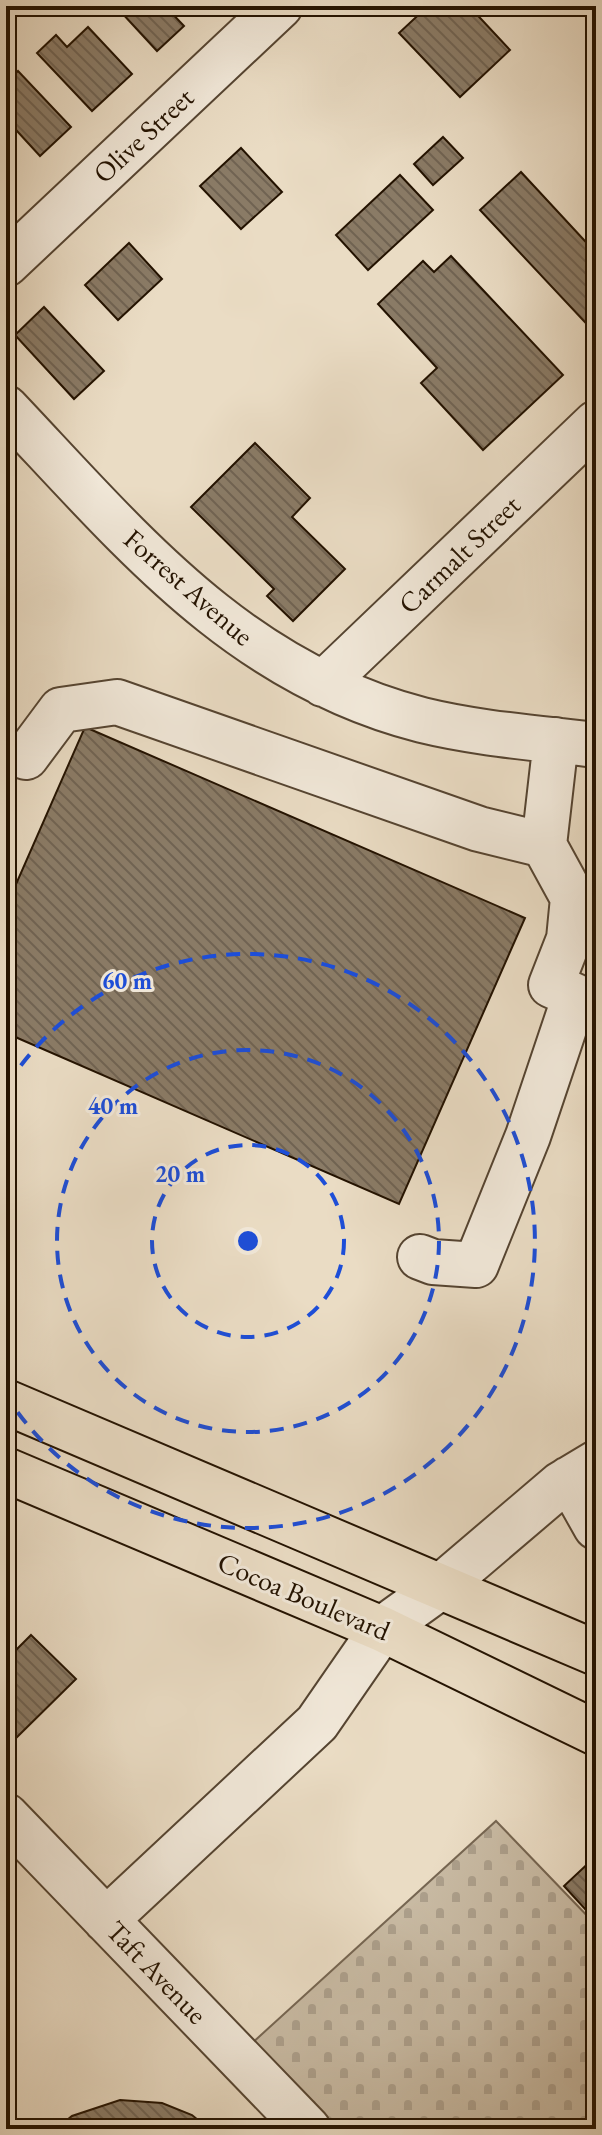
<svg xmlns="http://www.w3.org/2000/svg" width="602" height="2135" font-family="'EB Garamond',serif">
<style>
.cemetery{fill:url(#cemetery-stones);stroke:#766652;stroke-width:2}
.building{fill:url(#building-back-hatch);stroke:#231200;stroke-width:2}
.lines{fill:none;stroke-linecap:round;stroke-linejoin:round}
.minor-casing{stroke:#554431;stroke-width:48}
.major-casing{stroke:#231200;stroke-width:48}
.minor{stroke:#f1e8d9;stroke-width:44}
.major{stroke:#eadcc4;stroke-width:44}
.ring{fill:none;stroke:#1d4ed8;stroke-width:4;stroke-dasharray:14 10}
.labels{text-anchor:middle;dominant-baseline:central;stroke-width:6;stroke-linejoin:round;paint-order:stroke}
.street-label{font-size:28px;fill:#231200;stroke:#f1e8d9}
.centre{fill:#1d4ed8;stroke:#f1e8d9;stroke-width:4}
.ring-label{font-size:24px;text-anchor:middle;font-weight:bold;fill:#1d4ed8;stroke:#f1e8d9;stroke-width:6;stroke-linejoin:round;paint-order:stroke}
</style>
<defs>
<pattern id="cemetery-stones" width="16" height="16" patternUnits="userSpaceOnUse" patternTransform="scale(2)"><rect width="16" height="16" fill="#c8baa3"/><path d="M2 7V4a2 2 0 0 1 4 0v3zM10 15v-3a2 2 0 0 1 4 0v3z" fill="#ac9f8b"/></pattern>
<pattern id="building-back-hatch" width="6" height="6" patternUnits="userSpaceOnUse" patternTransform="scale(2)"><rect width="6" height="6" fill="#8a7b66"/><path d="M-1 5l2 2M0 0l6 6M5-1l2 2" fill="none" stroke="#706352"/></pattern>
</defs>
<rect width="100%" height="100%" fill="#eadcc4"/>
<filter id="stains"><feTurbulence type="fractalNoise" baseFrequency=".0025" numOctaves="4"/><feColorMatrix values="0 0 0 0 .2 0 0 0 0 .09 0 0 0 0 .02 0 0 0 .5 -.17"/></filter>
<radialGradient id="worn" r=".72"><stop offset=".6" stop-color="#630" stop-opacity="0"/><stop offset="1" stop-color="#630" stop-opacity=".3"/></radialGradient>
<path class="cemetery" d="M 496,1821 L 596,1925 L 596,2129 L 330,2129 L 250,2045 Z"/>
<path class="building" d="M 128,6 L 165,6 L 184,26 L 157,51 L 121,12 Z
M 428,6 L 469,6 L 510,50 L 460,97 L 399,33 Z
M 88,27 L 132,74 L 92,111 L 37,53 L 56,35 L 67,47 Z
M 18,71 L 71,127 L 40,156 L 6,119 L 6,82 Z
M 443,137 L 463,158 L 433,185 L 414,164 Z
M 241,148 L 282,192 L 241,229 L 200,186 Z
M 6,169 L 15,179 L 6,187 Z
M 521,172 L 596,253 L 596,334 L 480,210 Z
M 400,175 L 433,210 L 368,270 L 336,235 Z
M 129,243 L 162,279 L 118,320 L 85,285 Z
M 451,256 L 563,375 L 483,450 L 421,383 L 437,368 L 378,304 L 423,261 L 434,272 Z
M 44,307 L 104,371 L 74,399 L 15,335 Z
M 255,443 L 310,498 L 292,517 L 345,569 L 293,621 L 267,596 L 274,589 L 191,507 Z
M 85,727 L 525,918 L 399,1204 L 6,1033 L 6,907 Z
M 31,1635 L 76,1679 L 13,1741 L 6,1734 L 6,1650 L 11,1655 Z
M 596,1856 L 596,1921 L 564,1886 Z
M 6,1929 L 13,1951 L 6,1985 Z
M 120,2100 L 162,2103 L 192,2115 L 209,2129 L 56,2129 L 72,2116 Z"/>
<g class="lines">
<defs>
<path id="minor" d="M 6,264 L 280,6
M 6,408 C 130,539 238,673 422,720 C 479,734 538,738 596,745
M 323,684 L 596,423
M 26,757 L 61,710 L 117,702 L 479,829 L 544,845 L 556,740
M 420,1257 L 433,1262 L 476,1265 L 528,1136 L 575,996 L 551,985 L 569,939 L 573,898 L 544,845
M 569,1479 L 596,1527
M 6,1816 L 308,2129
M 106,1920 L 317,1723 L 382,1629 L 439,1588 L 561,1484 L 596,1463"/>
<path id="major" d="M 6,1402 L 596,1653
M 6,1470 L 382,1629 L 596,1733"/>
</defs>
<use href="#minor" class="minor-casing"/>
<use href="#major" class="major-casing"/>
<use href="#minor" class="minor"/>
<use href="#major" class="major"/>
</g>
<g class="ring">
<circle cx="248" cy="1241" r="96"/>
<circle cx="248" cy="1241" r="191"/>
<path d="M7 1085A287 287 0 1 1 7 1397"/>
</g>
<g class="labels">
<g class="street-label">
<text transform="translate(143 135) rotate(-43)">Olive Street</text>
<text transform="translate(459 554) rotate(-44)">Carmalt Street</text>
<text transform="translate(189 587) rotate(41)">Forrest Avenue</text>
<text transform="translate(304 1596) rotate(23)">Cocoa Boulevard</text>
<text transform="translate(157 1972) rotate(46)">Taft Avenue</text>
</g>
</g>
<circle cx="248" cy="1241" r="12" class="centre"/>
<g class="ring-label">
<text x="127" y="989">60 m</text>
<text x="113" y="1114">40 m</text>
<text x="180" y="1182">20 m</text>
</g>
<rect width="602" height="2135" fill="none" stroke="#eadcc4" stroke-width="32"/>
<rect x="8" y="8" width="586" height="2119" fill="none" stroke="#231200" stroke-width="4"/>
<rect x="16" y="16" width="570" height="2103" fill="none" stroke="#231200" stroke-width="2"/>
<rect width="100%" height="100%" filter="url(#stains)"/>
<rect width="100%" height="100%" fill="url(#worn)"/>
</svg>
